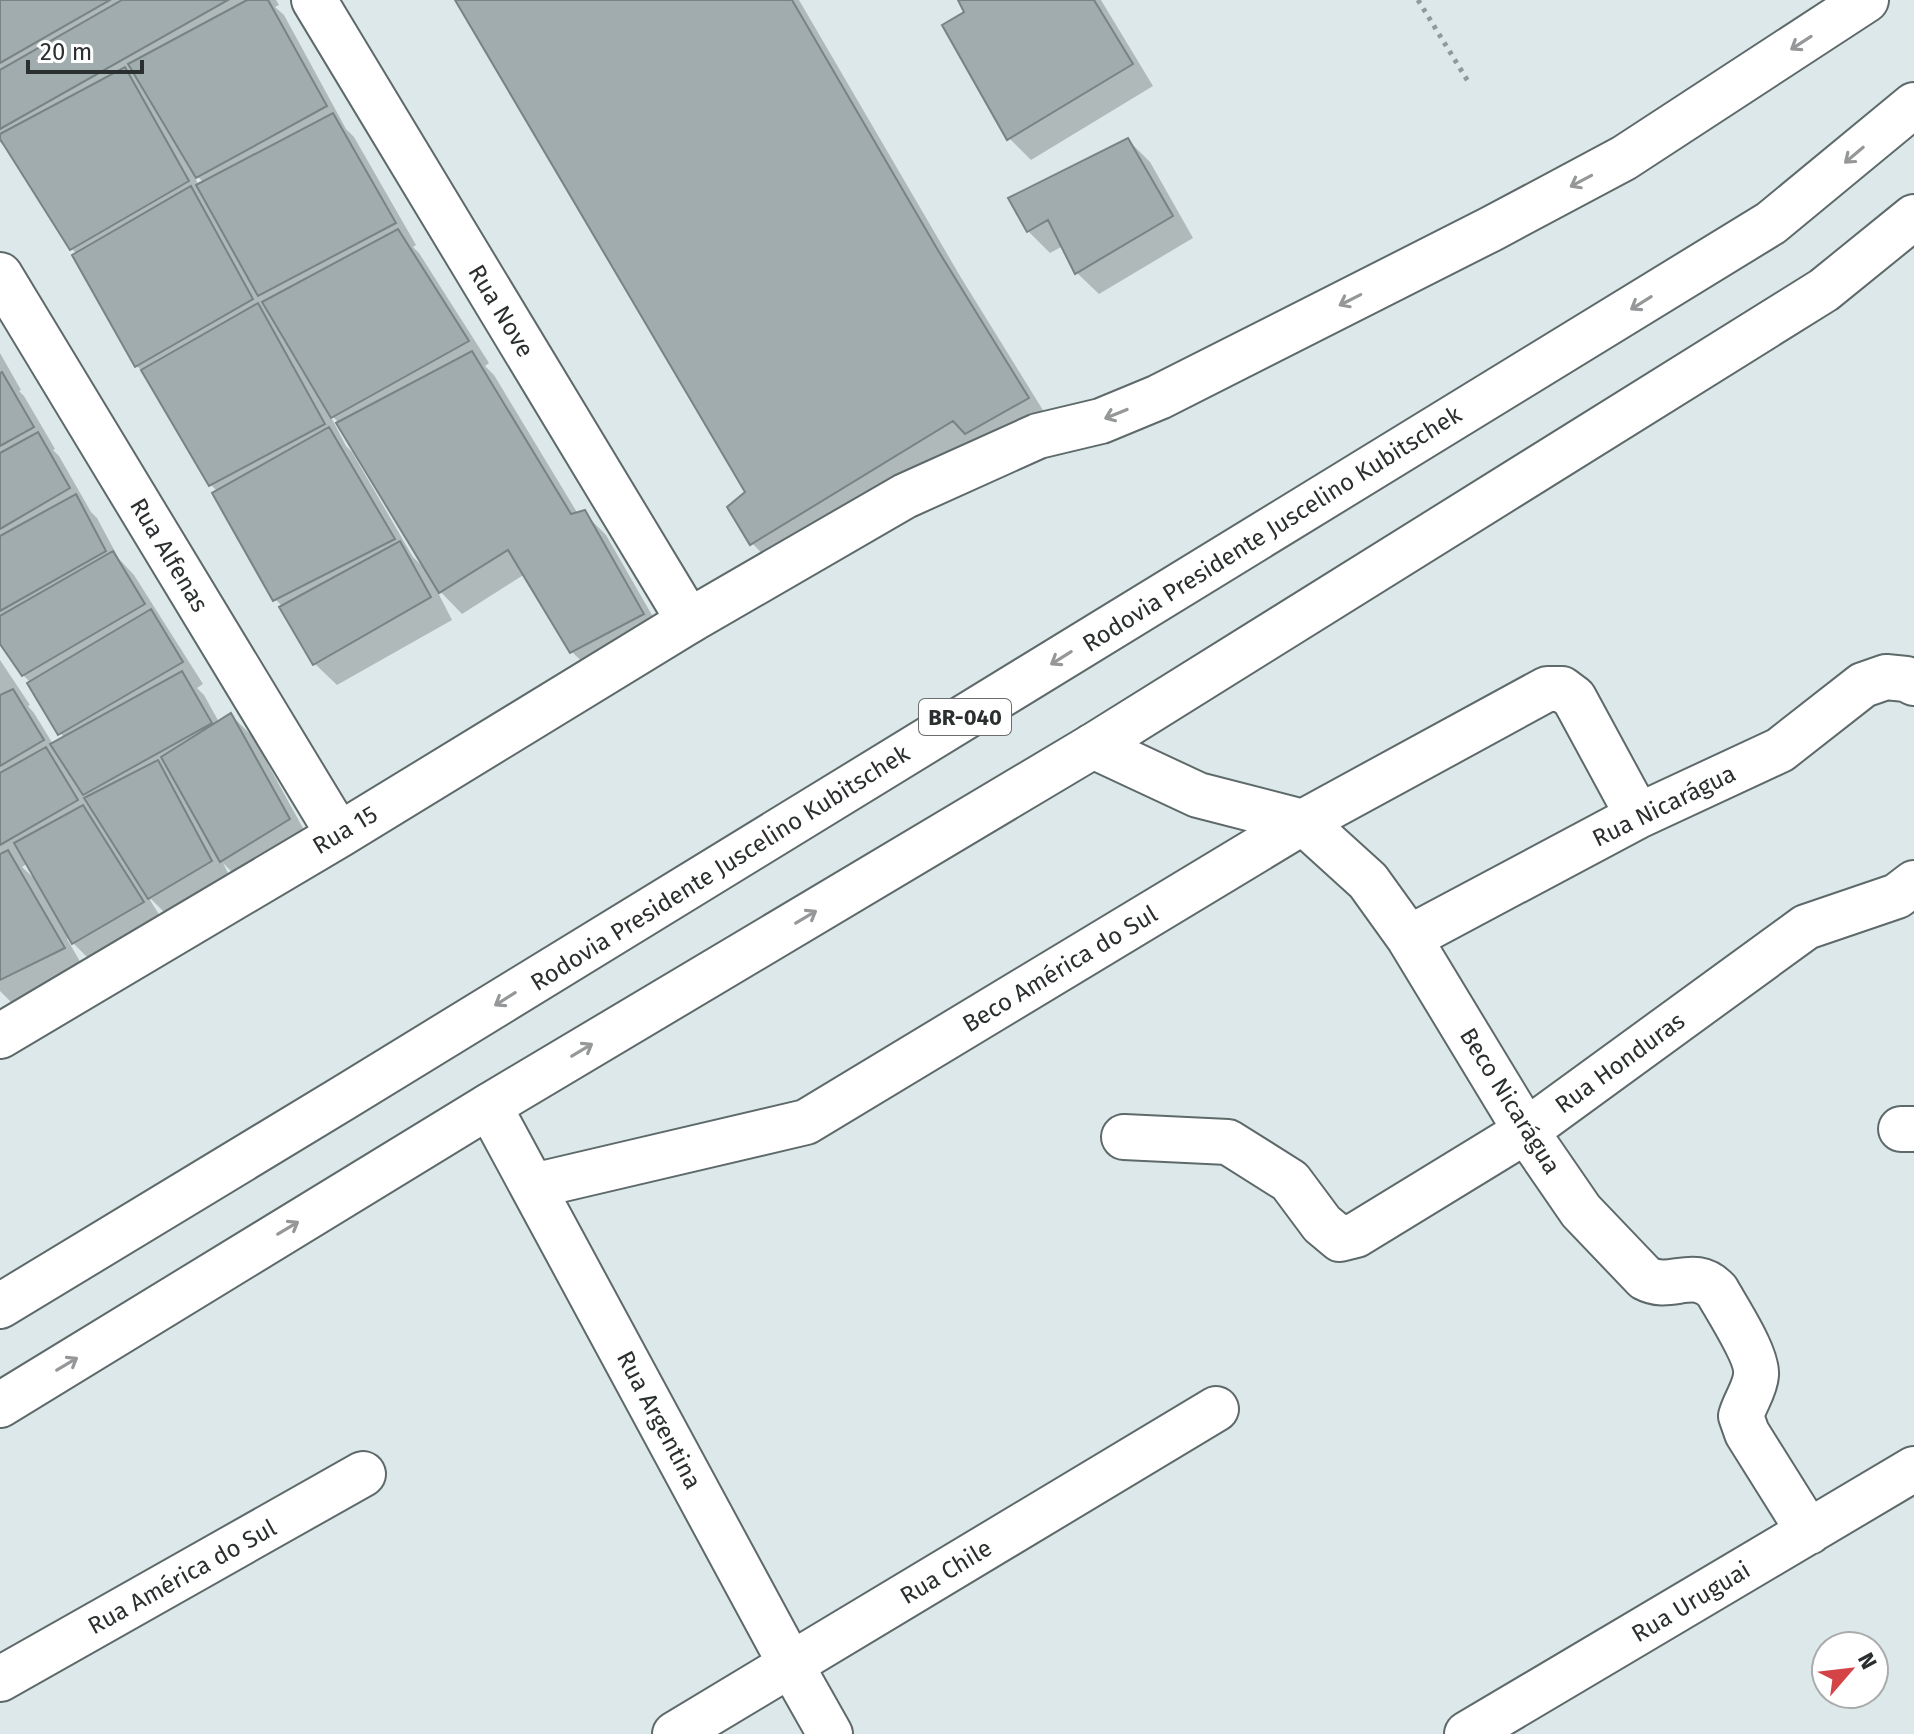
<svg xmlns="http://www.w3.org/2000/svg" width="1914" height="1734" font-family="'Fira Sans',sans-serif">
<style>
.shadow{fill:#0003;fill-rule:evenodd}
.building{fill:#a0acad;stroke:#788384;stroke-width:2}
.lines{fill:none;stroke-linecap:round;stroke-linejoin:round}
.minor-casing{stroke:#5e696a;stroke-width:48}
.highway-casing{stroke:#5e696a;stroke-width:48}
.path{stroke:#919a9b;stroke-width:5;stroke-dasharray:4 6;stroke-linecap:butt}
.minor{stroke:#fff;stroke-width:44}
.highway{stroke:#fff;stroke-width:44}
.oneway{stroke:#959798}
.labels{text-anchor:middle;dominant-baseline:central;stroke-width:8;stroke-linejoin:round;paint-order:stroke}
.shield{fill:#fff;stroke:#6b6d6e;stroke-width:2}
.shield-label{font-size:22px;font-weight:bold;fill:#2b2f30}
.street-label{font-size:24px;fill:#2b2f30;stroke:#fff}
</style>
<rect width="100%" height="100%" fill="#dce8e9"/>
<path class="shadow" d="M 0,0 L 276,0 L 279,5 L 275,7 L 284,15 L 346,129 L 354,137 L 416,245 L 413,247 L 419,253 L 489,363 L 485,366 L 494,375 L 578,514 L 584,513 L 606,535 L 664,636 L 594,673 L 572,652 L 525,574 L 462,614 L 434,585 L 452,620 L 337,685 L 315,664 L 283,607 L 275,599 L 218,492 L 211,485 L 148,377 L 137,366 L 77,254 L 71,248 L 11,153 L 0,142 ZM 192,171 L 204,183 L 199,186 ZM 329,413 L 339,423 L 424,568 L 413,557 L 352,452 L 346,446 Z
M 457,0 L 799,0 L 960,276 L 1049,420 L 773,565 L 752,543 L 748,492 Z
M 960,0 L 1101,0 L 1153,86 L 1031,160 L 1009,138 L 967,12 Z
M 1128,140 L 1150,162 L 1193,238 L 1099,294 L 1077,273 L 1063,246 L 1050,253 L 1028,231 Z
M 0,353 L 21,390 L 19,391 L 24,396 L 55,449 L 53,450 L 59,456 L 91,512 L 97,518 L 119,559 L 134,575 L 203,684 L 197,688 L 204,695 L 219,722 L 231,715 L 253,737 L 310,841 L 243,883 L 223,863 L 233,883 L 171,919 L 151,899 L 150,900 L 165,924 L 95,965 L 68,938 L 67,939 L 85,970 L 14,1005 L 0,991 L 0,660 L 30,705 L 28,706 L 34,713 L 53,744 L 64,738 L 29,683 L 31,683 L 23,675 L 0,640 ZM 28,863 L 36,880 L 22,867 Z"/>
<path class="building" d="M 0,0 L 110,0 L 0,63 Z
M 122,0 L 228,0 L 0,129 L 0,70 Z
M 247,0 L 268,0 L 327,106 L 196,178 L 128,64 Z
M 455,0 L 792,0 L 939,252 L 1029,398 L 965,434 L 953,421 L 750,545 L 727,507 L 745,492 Z
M 958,0 L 1094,0 L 1133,64 L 1007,140 L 942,25 L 964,12 Z
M 125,67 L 189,181 L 70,250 L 0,139 L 0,134 Z
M 333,113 L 396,223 L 258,296 L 196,185 Z
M 1128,138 L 1173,216 L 1075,274 L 1048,220 L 1027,232 L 1008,198 Z
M 191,186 L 253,299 L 135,367 L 72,255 Z
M 398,229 L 469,341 L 331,418 L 262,302 Z
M 258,303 L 325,424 L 209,486 L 141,370 Z
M 472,351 L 571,514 L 585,510 L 644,614 L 570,653 L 508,550 L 439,593 L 336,423 Z
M 2,372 L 34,427 L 0,446 L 0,373 Z
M 329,427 L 395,539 L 273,601 L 212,493 Z
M 38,432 L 70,488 L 0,529 L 0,453 Z
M 76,494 L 106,551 L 0,611 L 0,536 Z
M 400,541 L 431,597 L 313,665 L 279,607 Z
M 113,551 L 145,604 L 22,676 L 0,644 L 0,616 Z
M 151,609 L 183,662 L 58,735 L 27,683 Z
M 182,671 L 212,723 L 83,795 L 50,744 Z
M 13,689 L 44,740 L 0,766 L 0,695 Z
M 231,713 L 290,819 L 220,862 L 161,757 Z
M 46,747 L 78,800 L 0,845 L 0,773 Z
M 158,760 L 212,861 L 148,899 L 84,798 Z
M 83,805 L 144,902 L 72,944 L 14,843 Z
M 8,850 L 65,948 L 0,980 L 0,854 Z"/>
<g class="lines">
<defs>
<path id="minor" d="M 0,275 L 339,835
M 1093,746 L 1198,795 L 1303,822 L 1368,881 L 1409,938 L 1526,1131 L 1581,1211 L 1645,1278 C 1671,1292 1694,1266 1717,1291 C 1727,1309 1758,1356 1756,1375 C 1755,1389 1745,1402 1741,1416 L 1747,1433 L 1809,1532
M 1409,938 L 1638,816 L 1780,750 L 1863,685 L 1886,677 L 1906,679 L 1914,683
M 0,1036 L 339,835 L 689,621 L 314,0
M 489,1106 L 791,1665 L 830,1734
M 1901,1129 L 1914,1129
M 1124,1137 L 1228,1142 L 1290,1181 L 1322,1224 L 1340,1239 L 1356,1235 L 1526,1131 L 1806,927 L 1897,896 L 1914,883
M 533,1186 L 806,1122 L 1303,822 L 1547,689 L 1562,689 L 1574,698 L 1638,816
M 0,1679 L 363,1474
M 675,1734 L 1216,1409
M 1467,1734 L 1914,1469"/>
<path id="highway" d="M 689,621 L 905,496 L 1038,436 L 1101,421 L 1159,397 L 1491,229 L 1624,158 L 1866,0
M 0,1306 L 345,1097 L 1771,223 L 1914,105
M 0,1405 L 489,1106 L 1093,746 L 1824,290 L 1914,217"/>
</defs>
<use href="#minor" class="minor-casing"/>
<use href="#highway" class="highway-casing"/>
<path class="path" d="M 1418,0 L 1469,83"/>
<use href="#minor" class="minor"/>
<use href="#highway" class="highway"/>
</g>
<defs><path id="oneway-shaft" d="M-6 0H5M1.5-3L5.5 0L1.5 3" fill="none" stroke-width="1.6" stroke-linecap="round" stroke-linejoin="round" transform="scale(2)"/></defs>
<g class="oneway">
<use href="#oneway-shaft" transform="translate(1801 43) rotate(147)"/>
<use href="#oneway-shaft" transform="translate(1854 155) rotate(140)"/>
<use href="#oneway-shaft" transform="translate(1581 181) rotate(152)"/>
<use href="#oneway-shaft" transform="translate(1350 300) rotate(153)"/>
<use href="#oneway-shaft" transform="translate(1641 303) rotate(148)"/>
<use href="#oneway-shaft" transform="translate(1116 414) rotate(158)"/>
<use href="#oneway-shaft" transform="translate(1061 658) rotate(148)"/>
<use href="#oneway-shaft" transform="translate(806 917) rotate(-31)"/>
<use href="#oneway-shaft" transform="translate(505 999) rotate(148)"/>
<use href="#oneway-shaft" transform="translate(582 1050) rotate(-31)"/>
<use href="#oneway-shaft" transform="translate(288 1228) rotate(-31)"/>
<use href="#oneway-shaft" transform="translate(67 1364) rotate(-31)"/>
</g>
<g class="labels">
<rect class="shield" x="919" y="699" width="92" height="36" rx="6"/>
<g class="shield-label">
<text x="965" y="717">BR-040</text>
</g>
<g class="street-label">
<text transform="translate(501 311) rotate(59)">Rua Nove</text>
<text transform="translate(1272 529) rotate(-32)">Rodovia Presidente Juscelino Kubitschek</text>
<text transform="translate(169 555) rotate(59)">Rua Alfenas</text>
<text transform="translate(1664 806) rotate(-26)">Rua Nicarágua</text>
<text transform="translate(345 830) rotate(-31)">Rua 15</text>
<text transform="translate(720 868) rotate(-32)">Rodovia Presidente Juscelino Kubitschek</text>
<text transform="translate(1060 969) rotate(-31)">Beco América do Sul</text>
<text transform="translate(1620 1063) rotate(-36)">Rua Honduras</text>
<text transform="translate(1510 1101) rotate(58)">Beco Nicarágua</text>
<text transform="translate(659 1420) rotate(62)">Rua Argentina</text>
<text transform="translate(946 1572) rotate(-31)">Rua Chile</text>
<text transform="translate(182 1577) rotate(-29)">Rua América do Sul</text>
<text transform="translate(1691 1602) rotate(-31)">Rua Uruguai</text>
</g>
</g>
<g transform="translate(1850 1670) rotate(62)"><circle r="38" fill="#ffffff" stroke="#aaacac" stroke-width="2"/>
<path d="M0-6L14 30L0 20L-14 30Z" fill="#d44447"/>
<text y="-12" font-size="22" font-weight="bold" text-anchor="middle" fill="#2b2f30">N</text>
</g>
<path d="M28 60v12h114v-12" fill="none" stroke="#2b2f30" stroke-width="4"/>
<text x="40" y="60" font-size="24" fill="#2b2f30" stroke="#ffffff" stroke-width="6" paint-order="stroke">20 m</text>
</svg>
